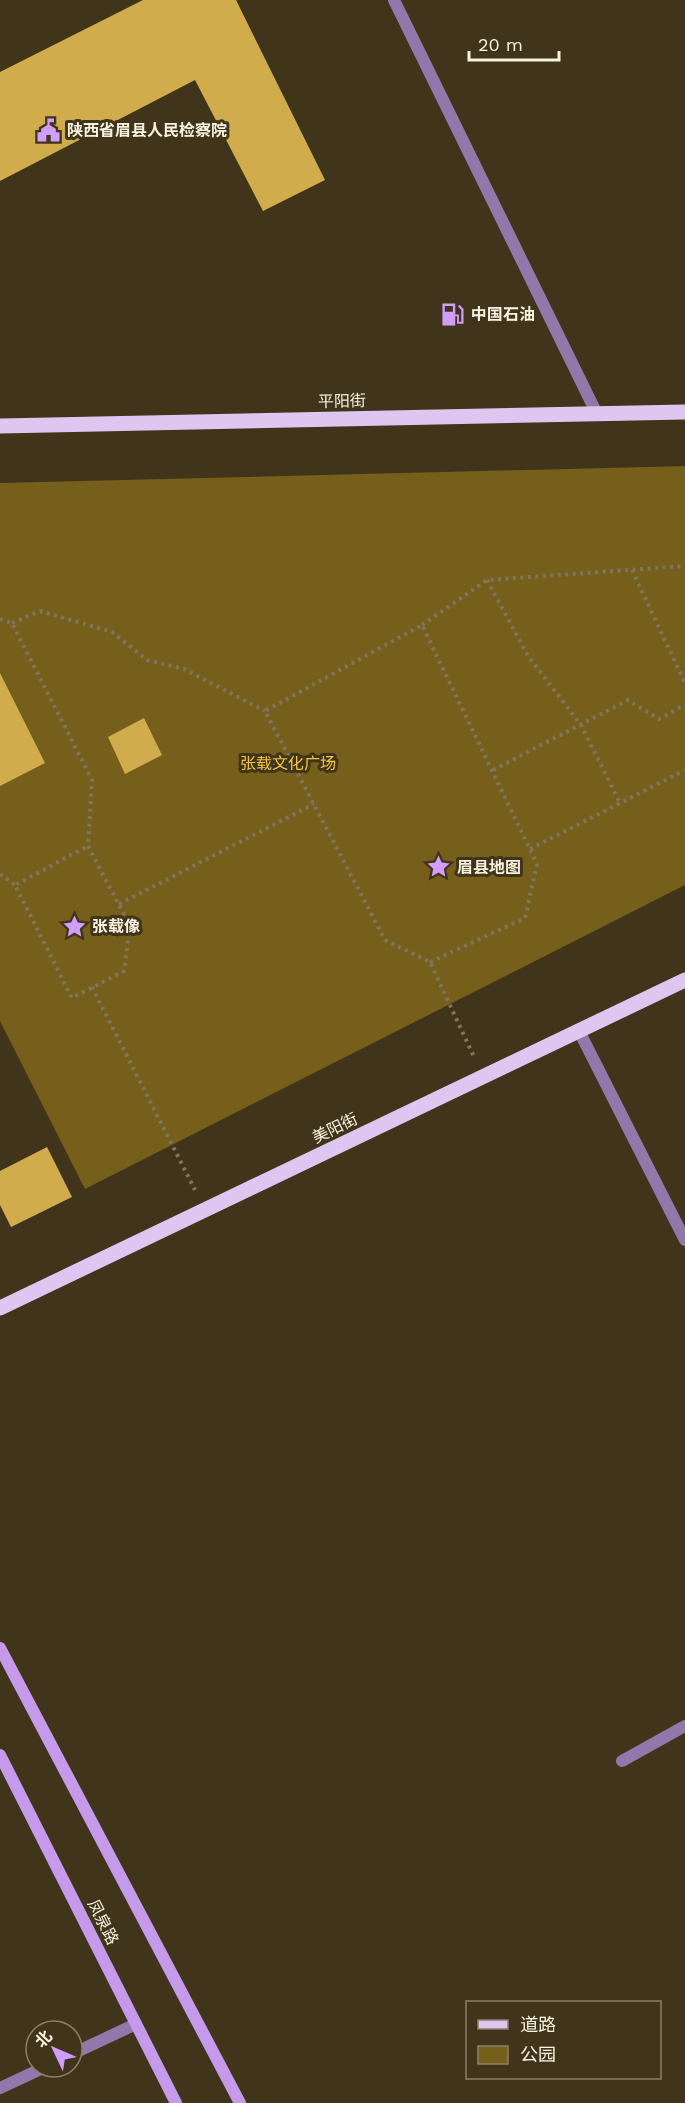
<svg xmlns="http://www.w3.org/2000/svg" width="685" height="2103" font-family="'Work Sans','Noto Sans SC',sans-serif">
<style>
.green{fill:#765e1b}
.building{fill:#d1ac4d}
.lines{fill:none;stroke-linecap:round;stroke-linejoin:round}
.path{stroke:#7e755e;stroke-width:4;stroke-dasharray:3 4.5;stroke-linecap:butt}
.minor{stroke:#9277aa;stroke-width:12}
.secondary{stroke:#c69aeb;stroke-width:12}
.primary{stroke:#ddc7f1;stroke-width:15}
.labels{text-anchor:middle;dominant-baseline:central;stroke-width:6;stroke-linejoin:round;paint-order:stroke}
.poi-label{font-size:16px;font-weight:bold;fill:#f8f2e2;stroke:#40351a;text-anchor:start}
.street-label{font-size:16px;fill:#f8f2e2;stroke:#40351a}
.park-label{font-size:16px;fill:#f5c542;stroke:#40351a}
</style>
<rect width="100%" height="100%" fill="#40351a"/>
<path class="green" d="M 685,466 L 685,885 L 85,1189 L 0,1021 L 0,483 Z"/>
<path class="building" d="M 143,0 L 236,0 L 325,180 L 263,211 L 195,80 L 0,181 L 0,72 Z
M 0,673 L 45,763 L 0,786 Z
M 144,718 L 162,755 L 125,774 L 108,737 Z
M 47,1147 L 72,1197 L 11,1227 L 0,1205 L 0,1171 Z"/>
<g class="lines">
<path class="path" d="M 632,570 L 685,683
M 487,580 L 528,656 L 581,725 L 620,803
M 0,619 L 12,623 L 92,780 L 88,846
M 12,623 L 40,611 L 112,632 L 147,660 L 184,669 L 265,711
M 422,625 L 487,580 L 685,566
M 493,770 L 628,700 L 659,719 L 685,705
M 88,846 L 130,926 L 124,971 L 72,998 L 15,885 Z
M 530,849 L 685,770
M 0,874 L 15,885
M 119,904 L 314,804
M 430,962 L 525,918 L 537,864 L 422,625 L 265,711 L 385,940 L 430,962 L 474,1057
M 92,987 L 195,1190"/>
<path class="minor" d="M 394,0 L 597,414
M 579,1031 L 685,1240
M 622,1761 L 685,1726
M 72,2054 L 136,2024
M 0,2088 L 45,2067"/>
<path class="secondary" d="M 0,1648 L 240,2103
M 0,1755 L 176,2103"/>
<path class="primary" d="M 0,426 L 685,412
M 0,1308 L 685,980"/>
</g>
<defs>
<symbol id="civic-bare" viewBox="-9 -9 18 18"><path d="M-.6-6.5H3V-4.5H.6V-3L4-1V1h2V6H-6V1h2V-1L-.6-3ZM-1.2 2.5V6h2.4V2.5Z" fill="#d19dfe" stroke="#40351a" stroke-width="2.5" paint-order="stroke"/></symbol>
<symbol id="fuel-bare" viewBox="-9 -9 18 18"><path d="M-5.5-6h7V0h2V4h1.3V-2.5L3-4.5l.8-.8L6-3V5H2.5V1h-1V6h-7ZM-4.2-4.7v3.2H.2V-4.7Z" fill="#d19dfe" stroke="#40351a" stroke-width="2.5" paint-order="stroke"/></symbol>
<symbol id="sight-bare" viewBox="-9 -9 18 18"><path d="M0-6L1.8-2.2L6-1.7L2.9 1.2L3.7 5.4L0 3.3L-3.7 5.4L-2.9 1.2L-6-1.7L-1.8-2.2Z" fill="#d19dfe" stroke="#40351a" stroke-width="2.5" paint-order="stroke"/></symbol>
</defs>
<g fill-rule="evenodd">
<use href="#civic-bare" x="32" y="114" width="33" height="33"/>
<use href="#fuel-bare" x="436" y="298" width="33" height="33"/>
<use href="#sight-bare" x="422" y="850" width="33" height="33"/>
<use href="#sight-bare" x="58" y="910" width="33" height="33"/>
</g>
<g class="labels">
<g class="poi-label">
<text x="67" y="130">陕西省眉县人民检察院</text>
<text x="471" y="314">中国石油</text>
<text x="457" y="867">眉县地图</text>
<text x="92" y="926">张载像</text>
</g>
<g class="street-label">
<text transform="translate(342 401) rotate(-1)">平阳街</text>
<text transform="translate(335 1128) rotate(-26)">美阳街</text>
<text transform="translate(103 1922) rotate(63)">凤泉路</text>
</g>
<g class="park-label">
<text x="288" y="763">张载文化广场</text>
</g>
</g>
<rect x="466" y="2001" width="195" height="78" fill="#40351a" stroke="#8a816a" stroke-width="1.5"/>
<rect x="478" y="2020" width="30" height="9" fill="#ddc7f1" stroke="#8a816a" stroke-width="1.5"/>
<text x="520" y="2031" font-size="18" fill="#f8f2e2">道路</text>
<rect x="478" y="2046" width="30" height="18" fill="#765e1b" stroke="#8a816a" stroke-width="1.5"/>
<text x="520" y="2061" font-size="18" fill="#f8f2e2">公园</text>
<g transform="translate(54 2049) rotate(314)"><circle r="28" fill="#40351a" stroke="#8a816a" stroke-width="1.5"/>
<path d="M0-4.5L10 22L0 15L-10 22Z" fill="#d19dfe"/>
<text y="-9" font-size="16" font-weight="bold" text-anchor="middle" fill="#f8f2e2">北</text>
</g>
<path d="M469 51v9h90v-9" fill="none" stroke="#f8f2e2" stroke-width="3"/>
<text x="478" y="51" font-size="18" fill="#f8f2e2" stroke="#40351a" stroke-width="4.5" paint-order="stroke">20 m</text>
</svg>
